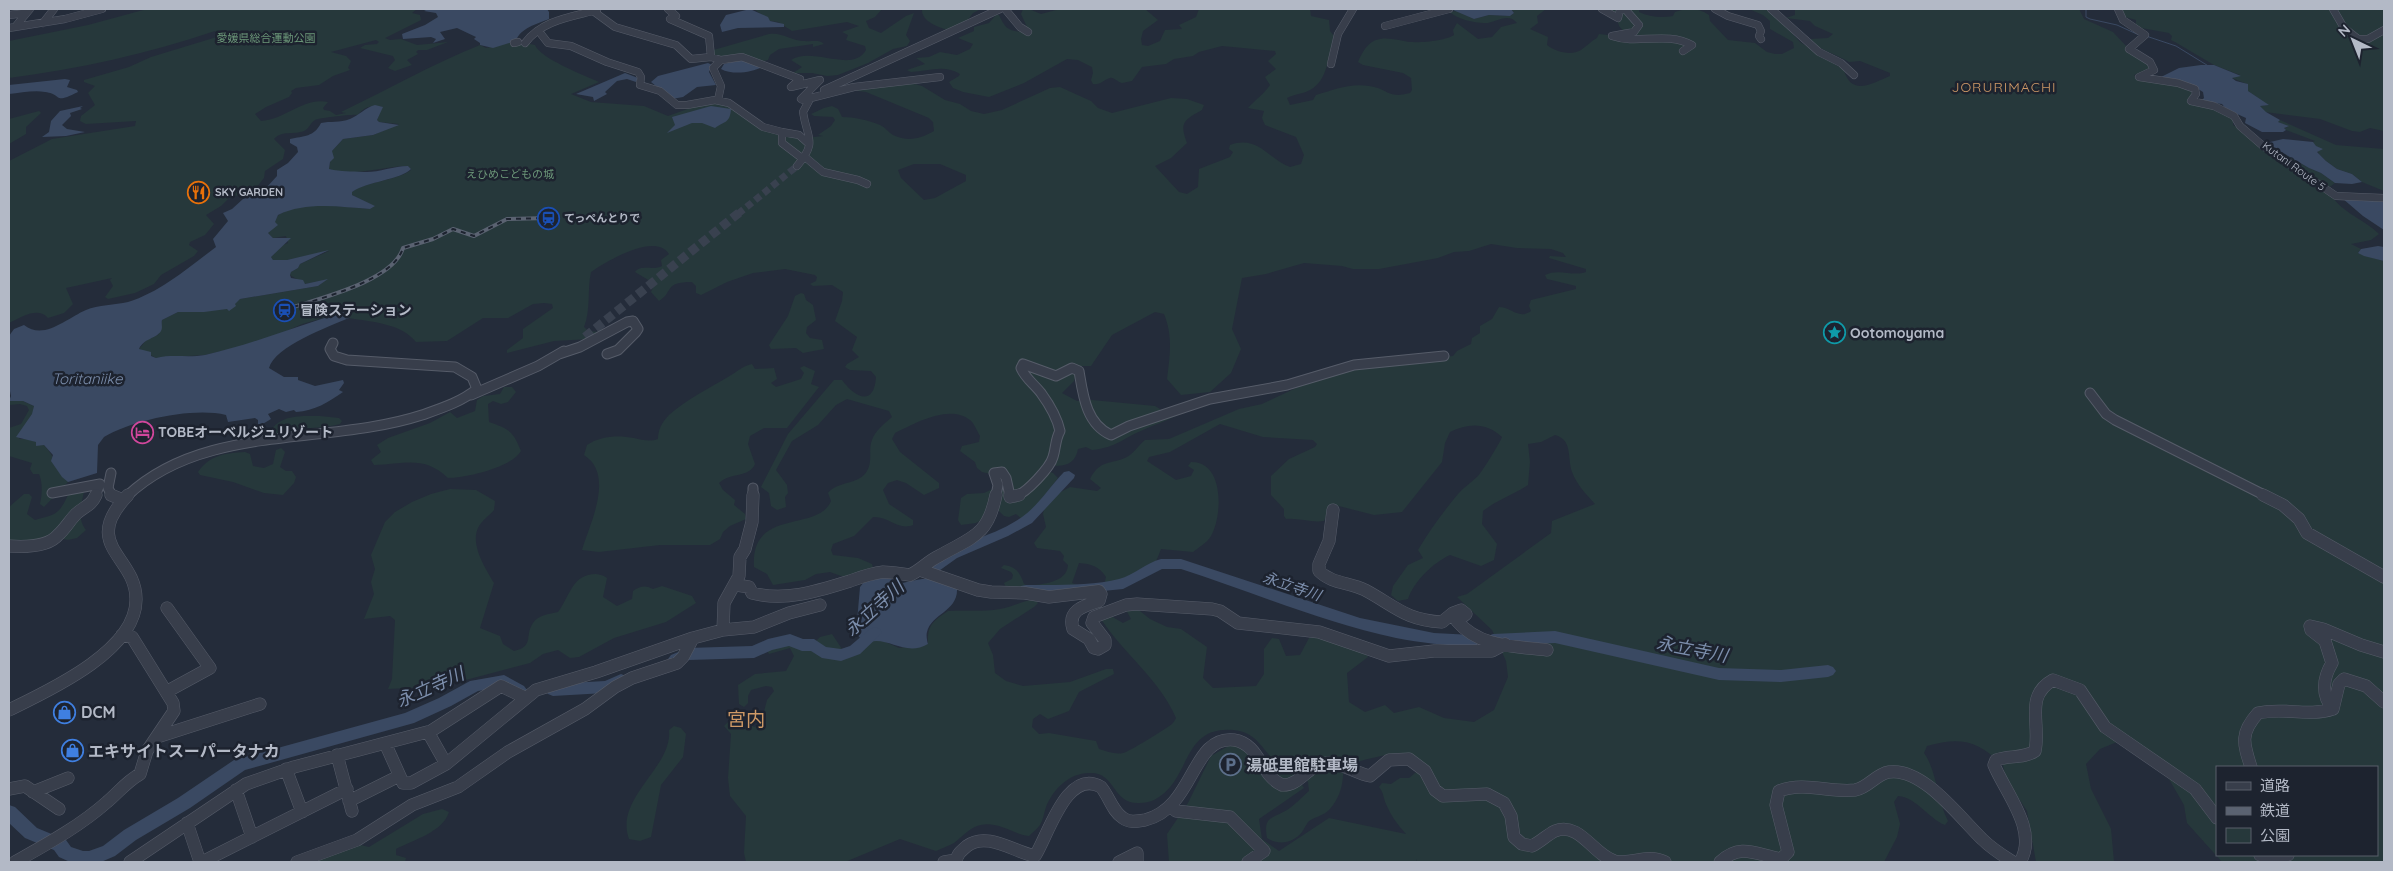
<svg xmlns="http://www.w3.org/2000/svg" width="2393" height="871" font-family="Quicksand,'Noto Sans JP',sans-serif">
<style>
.green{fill:#26383b;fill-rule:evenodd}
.water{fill:#3a4962}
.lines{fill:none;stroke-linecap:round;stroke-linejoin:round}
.stream{stroke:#3a4962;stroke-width:1}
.river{fill:#3a4962;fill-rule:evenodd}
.minor-tunnel-far1{stroke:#39414f;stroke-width:7;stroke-dasharray:7 4;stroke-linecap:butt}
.minor-tunnel{stroke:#39414f;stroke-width:9;stroke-dasharray:9 4.5;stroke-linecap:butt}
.minor-far2-casing{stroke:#565c69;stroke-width:8}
.minor-far1-casing{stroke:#565c69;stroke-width:11}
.minor-casing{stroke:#565c69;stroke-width:13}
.minor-far2{stroke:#383e4b;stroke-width:7}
.minor-far1{stroke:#383e4b;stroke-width:9}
.minor{stroke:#383e4b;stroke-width:12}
.rail-casing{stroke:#5a6271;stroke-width:4}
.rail{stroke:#1d232f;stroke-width:2;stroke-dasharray:5;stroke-linecap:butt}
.labels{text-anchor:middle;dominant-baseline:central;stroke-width:5;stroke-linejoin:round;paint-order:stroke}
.far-park-label{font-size:11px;fill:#6b9678;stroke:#1d232f}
.far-street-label{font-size:11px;fill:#b3b9c6;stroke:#1d232f}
.far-poi-label{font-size:11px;font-weight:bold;fill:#b3b9c6;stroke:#1d232f;text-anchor:start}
.far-quarter-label{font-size:14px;letter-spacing:1px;fill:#ce9966;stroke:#1d232f}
.poi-label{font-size:14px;font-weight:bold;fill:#b3b9c6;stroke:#1d232f;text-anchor:start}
.water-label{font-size:15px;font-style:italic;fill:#7c8eac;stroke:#1d232f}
.near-poi-label{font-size:16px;font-weight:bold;fill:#b3b9c6;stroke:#1d232f;text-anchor:start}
.near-water-label{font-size:18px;font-style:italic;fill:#7c8eac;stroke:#1d232f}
.near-quarter-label{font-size:19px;fill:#ce9966;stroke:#1d232f}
</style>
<rect width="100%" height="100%" fill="#242c3a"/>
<path class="green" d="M 147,9 L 417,9 L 412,13 L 420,15 L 421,20 L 385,38 L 390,40 L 401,39 L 417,45 L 448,42 L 427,50 L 418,50 L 416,52 L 418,54 L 407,60 L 412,65 L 395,71 L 388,68 L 395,60 L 393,56 L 360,48 L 365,45 L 377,44 L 379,42 L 376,40 L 331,52 L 346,56 L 351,61 L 348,68 L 350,70 L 333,76 L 319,85 L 296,88 L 291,91 L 292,93 L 289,97 L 266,107 L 255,114 L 261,121 C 285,120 303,97 328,102 L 323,108 L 324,110 L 330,111 L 336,115 L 346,113 L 341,112 C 387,90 432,64 480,45 L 486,48 L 516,41 L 535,45 C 541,59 584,75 599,82 L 571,94 L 591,102 L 644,106 L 668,116 L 707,102 L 731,102 L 747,111 L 755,121 L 806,138 L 823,136 L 818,135 L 831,126 L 835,120 L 833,117 L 814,116 L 811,114 L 824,108 L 832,106 L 838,109 L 842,117 C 854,117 868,120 880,125 C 885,127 888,132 893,135 C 908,142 920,139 934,131 L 933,122 L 929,118 L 866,92 L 850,90 L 911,83 L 922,86 L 945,100 L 960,104 L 971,111 L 984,114 L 1002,110 L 1050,88 L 1060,87 L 1091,101 L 1098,108 L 1112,113 L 1171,98 L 1187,99 L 1204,105 L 1202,110 C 1184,120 1179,122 1187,143 L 1171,158 L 1155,166 L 1179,192 L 1187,194 L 1198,187 L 1199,169 L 1230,157 L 1233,152 L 1229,149 L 1230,145 C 1258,135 1267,158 1290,167 L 1301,164 L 1304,155 L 1296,137 L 1265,125 L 1262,118 L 1264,111 L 1248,108 C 1255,100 1265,93 1270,85 L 1265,77 L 1276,69 L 1268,61 L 1276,54 L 1275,51 L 1222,46 L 1199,52 L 1193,56 L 1174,59 L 1166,64 L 1142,67 L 1132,81 L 1122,83 C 1117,82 1114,77 1110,78 C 1103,80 1101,85 1093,84 L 1091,80 L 1093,73 L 1092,67 L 1078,60 L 1067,59 L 1024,83 L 989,97 L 963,92 L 953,88 L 949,82 L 959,76 L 960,74 C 945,64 928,71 911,72 L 907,70 L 925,64 L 916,58 L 929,57 L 940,52 L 957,55 L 970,49 L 973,44 L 958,38 L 974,31 L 974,27 L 989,23 L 996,15 L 999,15 C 1006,30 1009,31 1025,32 L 1027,27 L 1021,14 L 1023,9 L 1029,9 L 1041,14 L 1060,9 L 1145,9 L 1158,20 L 1143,31 L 1141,39 L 1142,45 L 1148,46 L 1160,41 L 1165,30 L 1182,29 L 1179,25 L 1196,17 L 1199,9 L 1310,9 L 1311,16 L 1329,20 L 1330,31 L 1334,36 C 1328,54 1329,80 1310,90 C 1303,94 1294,94 1287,98 L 1290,105 L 1313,100 L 1316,95 C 1334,90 1349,83 1369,86 C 1389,89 1387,99 1410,93 L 1412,90 L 1411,78 L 1403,73 L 1363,65 L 1358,62 C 1369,37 1379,36 1404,41 C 1414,44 1446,41 1454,35 L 1453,30 L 1457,23 L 1478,39 L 1492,37 L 1501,27 L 1517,23 C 1508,11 1494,24 1484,23 C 1474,23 1457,19 1450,12 L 1456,11 L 1474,19 L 1489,15 L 1510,16 L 1514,13 L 1511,9 L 1546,9 L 1537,16 L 1538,23 L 1530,29 L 1548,37 L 1547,45 C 1556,52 1571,56 1581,50 C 1587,46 1591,41 1597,38 L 1599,34 L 1608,35 L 1613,38 L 1626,34 L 1619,26 L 1616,15 L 1605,9 L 1639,9 L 1639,12 C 1649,17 1662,18 1673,16 L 1675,12 C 1687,8 1698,7 1709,15 L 1710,21 L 1728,40 L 1755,43 L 1767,52 L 1775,54 L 1782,54 L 1794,48 L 1793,42 L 1770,29 L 1770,21 L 1763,15 L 1749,9 L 1765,9 L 1775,15 L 1800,42 L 1844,70 C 1851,97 1873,83 1890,76 L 1890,73 L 1860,61 L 1849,62 C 1838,55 1823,51 1811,42 L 1810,39 L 1828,38 L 1833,34 L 1815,26 L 1810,21 L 1786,18 L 1795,15 L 1795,9 L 2079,9 L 2084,19 L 2113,32 L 2128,48 L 2150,64 L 2150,70 L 2134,75 L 2136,78 L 2176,84 L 2191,90 L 2192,95 L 2188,99 L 2189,102 L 2213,107 L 2233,119 L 2233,125 L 2309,168 L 2321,173 L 2335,183 L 2328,188 C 2336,211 2363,218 2379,234 L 2371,240 L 2351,244 L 2361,249 L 2358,253 L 2384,261 L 2384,862 L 2222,862 L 2187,823 L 2184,805 L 2155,755 L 2117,742 L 2100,749 L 2086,764 L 2091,789 L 2111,829 L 2114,862 L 2036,862 L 2027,811 L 2006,779 L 2003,765 C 1978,741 1961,736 1927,746 L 1924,753 C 1937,771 1937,800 1948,821 L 1945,825 C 1929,819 1916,797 1898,796 L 1894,802 L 1900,824 L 1897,837 L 1884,862 L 1417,862 L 1417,859 L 1416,862 L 1169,862 L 1167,834 L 1188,803 L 1211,756 L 1244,737 L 1271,764 L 1295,774 L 1304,788 L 1259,819 L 1262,839 L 1279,851 L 1329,818 L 1406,834 C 1398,825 1391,816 1386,804 C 1383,797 1384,793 1379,787 L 1382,783 L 1391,784 L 1400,778 L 1409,778 L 1420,769 C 1415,763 1410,756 1402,754 C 1392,752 1353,762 1343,767 C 1344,783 1340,798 1329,810 C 1323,816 1314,817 1308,822 C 1306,825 1304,829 1302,832 C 1293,843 1279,846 1267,838 C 1263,816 1272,819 1287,810 C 1295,805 1302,797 1309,791 L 1308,782 L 1299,769 C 1295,768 1289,768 1284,766 C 1264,759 1262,732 1233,730 C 1180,726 1192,781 1154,800 C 1150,802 1144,803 1139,803 C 1112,804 1116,773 1091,773 C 1070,772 1053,789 1046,807 C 1044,813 1043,820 1040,825 C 1037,829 1032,833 1029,836 C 1018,835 1010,829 999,826 C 976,820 970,830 954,843 C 949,846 942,848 936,851 L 900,839 L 845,862 L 746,862 L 744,853 L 746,816 L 730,796 L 728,778 L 731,734 L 724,726 L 729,721 L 744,722 L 754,727 L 761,723 L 767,700 L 774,691 L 772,687 L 766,686 L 751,690 L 748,696 L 748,703 L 744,707 L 739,704 L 738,685 L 755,674 L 786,671 L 794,656 L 790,648 L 769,654 L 767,650 C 782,641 793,643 809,648 L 820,637 L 832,634 L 844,652 L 855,653 L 872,640 L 881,640 L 899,648 L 928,644 C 927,625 933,621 948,611 C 966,610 983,612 1000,609 C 1013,607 1023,600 1035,600 L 1038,603 L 1034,607 L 1000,629 L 988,643 L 993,655 L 995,673 L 1006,681 L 1023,686 L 1070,682 L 1106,669 L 1113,669 L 1114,674 L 1079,692 L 1069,711 L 1048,719 L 1040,714 L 1033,719 L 1032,727 L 1039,734 L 1049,733 L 1096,741 L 1099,749 C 1107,751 1115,755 1123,753 C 1127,753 1169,727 1172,724 C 1174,722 1175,720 1176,718 C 1160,680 1124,654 1101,619 L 1109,615 L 1123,623 L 1131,619 L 1125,608 L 1135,607 L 1150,619 L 1167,627 L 1181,629 L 1207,647 L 1203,678 L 1213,688 L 1256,686 L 1264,674 L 1264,649 L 1272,638 L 1279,639 L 1286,656 L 1300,655 L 1309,638 L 1322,635 L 1364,650 L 1368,657 L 1347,673 L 1349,702 L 1365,712 L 1385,705 L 1394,713 L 1419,707 L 1444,718 L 1474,722 L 1494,710 L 1508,677 L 1506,661 L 1492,630 L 1457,597 L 1467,594 L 1551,533 L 1552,521 L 1595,504 C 1586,494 1577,485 1572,472 C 1567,457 1573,440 1555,435 L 1541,442 L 1528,444 L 1530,462 L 1528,485 C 1513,495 1497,500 1483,511 L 1482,524 L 1497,544 L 1494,560 L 1481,566 L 1450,555 C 1433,563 1414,581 1408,599 L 1398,601 L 1391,595 L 1393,586 L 1408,565 L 1423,558 L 1418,550 C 1429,531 1444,511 1458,494 C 1464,487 1472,482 1478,476 C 1482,472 1501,441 1502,437 C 1486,422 1468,423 1450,432 L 1445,443 L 1442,462 L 1402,512 L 1374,515 L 1331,504 L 1324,521 C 1311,523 1300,518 1286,519 L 1284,516 L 1284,509 L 1271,495 L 1271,476 L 1289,459 L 1315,447 L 1317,444 L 1313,440 L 1263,437 L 1220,424 L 1170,452 L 1149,457 L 1147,461 L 1176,480 L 1191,476 L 1194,470 L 1188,466 L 1191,462 C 1224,461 1223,515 1211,536 C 1207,543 1199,547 1193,552 L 1161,549 C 1159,554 1157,560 1154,564 C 1144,574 1121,587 1107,585 L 1105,581 L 1106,577 C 1099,566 1091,564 1079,563 L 1072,583 L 1078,585 L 1090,584 L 1092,587 L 1061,591 L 1006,587 L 1004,583 L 1012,579 L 1013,575 L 1011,572 L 1001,568 L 1004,565 C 1017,567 1020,573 1024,584 L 1028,586 C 1042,584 1067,583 1068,565 L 1063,560 L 1064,556 L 1060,551 L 1037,548 L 1034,543 L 1046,527 L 1043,514 L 1045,505 L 1059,493 L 1070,487 L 1097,491 L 1101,488 L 1090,479 C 1100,459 1111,465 1127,457 C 1133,454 1139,445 1145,440 L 1169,439 L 1239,409 L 1262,404 L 1347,364 L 1453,356 L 1457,351 L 1471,344 L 1472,338 L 1480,333 L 1480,326 L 1492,319 L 1499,307 C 1511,307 1519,320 1531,311 L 1529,306 L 1531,300 L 1576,289 L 1576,286 L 1547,279 L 1545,275 C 1559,268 1573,277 1586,272 L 1586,269 L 1549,258 L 1550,256 L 1566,257 L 1563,253 L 1551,249 L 1517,248 L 1491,244 L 1469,251 L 1454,252 L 1438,258 L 1379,269 L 1353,269 L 1342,266 L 1304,263 L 1266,274 L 1242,278 L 1232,329 L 1241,349 L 1231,373 L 1210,392 L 1181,395 L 1167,379 C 1170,355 1173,336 1164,314 L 1155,312 L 1112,335 L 1091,366 L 1078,366 L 1074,381 L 1062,393 L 1077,401 L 1092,400 L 1155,406 L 1160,409 L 1160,412 L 1179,414 C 1168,421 1155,424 1143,430 C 1121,439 1118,447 1092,450 L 1086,447 L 1078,449 C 1075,466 1061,468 1046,464 L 1042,469 L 1053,473 L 1058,478 L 1029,516 L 1022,519 L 1016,514 L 1009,517 L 1004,516 L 998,510 L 976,523 L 961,525 L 958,520 L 961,498 L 967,494 L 984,493 L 1001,485 L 1002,479 L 999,476 L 982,472 L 977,468 L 975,462 L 960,451 L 962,446 L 979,442 L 980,436 C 977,431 974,423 970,420 C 949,404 916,423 895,433 L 892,439 L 900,452 L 939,483 L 939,488 L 924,495 L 906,483 L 897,480 L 888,483 L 883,490 L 889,504 L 913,520 L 913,525 C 898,531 889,516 873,517 L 854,536 L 833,544 L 831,550 L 833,555 L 858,558 L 872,564 L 873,568 L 844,577 L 830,572 L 816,574 L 805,580 L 773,585 L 767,574 L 754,567 C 750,507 818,533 831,501 L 828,493 C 837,481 859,485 867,471 C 873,461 868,450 872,440 C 874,432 885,423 892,417 L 889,411 L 847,399 L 836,405 L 818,425 L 792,441 L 776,470 L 787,485 L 788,493 L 785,497 L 786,507 L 777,510 L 771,506 L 769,493 L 761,487 L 788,434 L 834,380 L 842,380 C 855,398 874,407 876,377 L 871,371 L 850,370 L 845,367 L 847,364 L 859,357 L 852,350 L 857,337 L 835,321 L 842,301 L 843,292 L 832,285 L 813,286 L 810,284 L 816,281 L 817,277 L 815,275 L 785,269 L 753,273 L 727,282 L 701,295 L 696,293 L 696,286 L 692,282 C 663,282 674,292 659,301 L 651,292 L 655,284 L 635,272 C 641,264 654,271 662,266 L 661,260 L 669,254 C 655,232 607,261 591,272 C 587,290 591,310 584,327 L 588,331 L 599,332 L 590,339 L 554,341 L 507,353 L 507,350 L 523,338 L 523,329 L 553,308 L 552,304 L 544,303 L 533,304 L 508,318 L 483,318 L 447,341 L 416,342 C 401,323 371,322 349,318 L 344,312 L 302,324 L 280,334 L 243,346 L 205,355 L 156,358 L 139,349 L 148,338 L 158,335 L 162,320 L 178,312 L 218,310 L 227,308 L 240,299 L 318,286 L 326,280 L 305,284 L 290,275 L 291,272 L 298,268 L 300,264 L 329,251 L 287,260 L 273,260 L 271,257 L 281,246 L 288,243 L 286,236 L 273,238 L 268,233 C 273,227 274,218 280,214 C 301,201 347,207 370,209 L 374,206 L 352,195 L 351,192 C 368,181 399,180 411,170 L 408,166 C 383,166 351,178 329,169 L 332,151 L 343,139 L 373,135 L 399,124 L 379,122 L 377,120 L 382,107 C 372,105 364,106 358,115 C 354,114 319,118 315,120 C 310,123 309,129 304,131 C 294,135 282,130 274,139 L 285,150 L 283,159 L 265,171 L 264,178 L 256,188 L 228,199 L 221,206 L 206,215 L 214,224 L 205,235 L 190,242 L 189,245 L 198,251 L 194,256 L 161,275 L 154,284 L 135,293 L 108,299 L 105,297 L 113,286 L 110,280 L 112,278 L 66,288 L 73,304 L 64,313 L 48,318 C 38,306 20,318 9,323 L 9,168 L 10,168 L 9,161 L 52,139 L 135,126 L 136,121 L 86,124 L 80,121 L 81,116 L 95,105 L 88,93 L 95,86 L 84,82 L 84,80 L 129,67 L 151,57 L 220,36 L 215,31 C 147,54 79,69 9,78 L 9,41 L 88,25 ZM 914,164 L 940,164 L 966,175 L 966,181 L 935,198 L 924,200 L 901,178 L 898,170 ZM 2217,767 L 2377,767 L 2377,855 L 2217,855 Z
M 754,9 L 882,9 L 875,17 L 866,21 L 869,28 L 881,33 L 906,16 L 914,13 L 906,35 L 910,41 L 907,46 L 893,49 L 868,63 L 838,75 L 827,76 L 812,73 L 793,73 L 802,67 L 791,60 C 813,46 852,74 866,50 L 865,46 L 846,40 L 848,35 L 842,32 L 859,26 L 847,22 L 792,31 L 778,22 L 770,21 Z
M 922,9 L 992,9 L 979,10 L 973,13 L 967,21 L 948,30 C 937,27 921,21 922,9 Z
M 2119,9 L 2384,9 L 2384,131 L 2370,128 L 2360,132 L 2352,131 L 2320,119 L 2265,112 L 2260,106 L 2268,105 L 2248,91 L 2247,84 L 2232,78 L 2240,75 L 2214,65 L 2175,42 L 2171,40 L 2172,36 L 2169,33 L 2136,27 L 2136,20 L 2122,16 Z
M 769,34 C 783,32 791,41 805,41 C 812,42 819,39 824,44 L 813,47 L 813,44 L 779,49 L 770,55 L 768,60 L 764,61 L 714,55 L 713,50 L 717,49 Z
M 39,111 L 41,113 L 26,127 L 26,134 L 9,144 L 9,119 Z
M 2280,120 L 2336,145 L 2384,149 L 2384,191 L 2362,182 L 2352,174 L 2337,169 L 2326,161 L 2319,154 L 2313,142 L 2315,141 L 2286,130 L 2284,128 L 2288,127 L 2278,122 Z
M 801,293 L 804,294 L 806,300 L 813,305 L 816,320 L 807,327 L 806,333 L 810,338 L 822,340 L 824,349 L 803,353 L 796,348 L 771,349 L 769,345 L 788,316 L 795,296 Z
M 752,364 L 755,369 L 774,368 L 777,379 L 771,383 L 776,387 L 801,379 L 804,373 L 800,368 L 804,366 L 815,371 L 811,384 L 819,387 L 787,428 L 764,428 L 750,436 L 748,444 L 755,464 C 749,478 731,472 719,483 L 723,490 L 735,500 L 734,505 L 745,514 L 746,519 L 730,526 L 723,532 L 720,539 L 710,545 L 660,545 L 599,552 L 582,550 C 590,523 615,475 584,455 L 587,445 C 600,436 618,435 634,438 C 642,440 650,442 658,439 C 658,430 662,422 669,415 C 686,400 709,388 728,377 C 737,372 742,366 752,364 Z
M 504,387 L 512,387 L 516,392 L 508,402 L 501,404 L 493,401 L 488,404 L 489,422 C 509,429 513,431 521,451 C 512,467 467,478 448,478 C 424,455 405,464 374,465 L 371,460 L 381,452 L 377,445 L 388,438 L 430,423 L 450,412 L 457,418 L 475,411 L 477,400 L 483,396 L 500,394 Z
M 9,401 L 23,401 L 34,406 L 33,414 L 19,439 L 27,439 L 37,442 L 36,445 L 44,445 C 56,457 57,473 68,482 L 44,507 L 40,504 C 42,495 43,483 39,474 L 33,474 L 30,469 L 32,463 L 9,456 L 9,428 L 21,424 L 29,410 L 27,406 L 20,404 L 9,405 Z
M 320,416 L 339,418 L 342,421 L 340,424 C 326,428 312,427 297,430 C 290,431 285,435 278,435 L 274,431 L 270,431 C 282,414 301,416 320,416 Z
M 281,448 L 285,452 L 280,467 L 286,471 L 292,471 L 296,477 L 294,483 L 283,495 L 264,493 L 233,482 L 200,475 L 198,472 C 210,455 225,453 245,452 L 250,454 L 253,466 L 264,468 L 273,464 L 276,450 Z
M 450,489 L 476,490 L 495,501 L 494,510 C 490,515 481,521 478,528 C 470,545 486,569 494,583 L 480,628 L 500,636 L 503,644 L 514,651 C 535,646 524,636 533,623 C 538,615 549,614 558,612 C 570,596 572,574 596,574 C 601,575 603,575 607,578 L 603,597 L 617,606 L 632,599 L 633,591 C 640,586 645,585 653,589 L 662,586 L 692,596 L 696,603 L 666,622 L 614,638 L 579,657 L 570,658 L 558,650 L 543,654 L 530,663 L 443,686 L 388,689 L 392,679 L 395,620 L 390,616 L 364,619 L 374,594 L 371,582 L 375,569 L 371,555 L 385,522 L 395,512 L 412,502 L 431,494 Z
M 81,490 L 84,492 C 81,505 77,519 86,530 L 77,538 L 68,540 L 59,538 L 9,543 L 9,507 L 24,494 L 29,494 L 32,497 L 27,514 L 35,520 C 58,514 59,514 69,493 Z
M 674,726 L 681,728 L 686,734 L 683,757 L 661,785 L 651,837 L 640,841 L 629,839 C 614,798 673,767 669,730 Z
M 442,809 L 449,812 C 443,832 413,840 396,849 L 396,855 L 406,858 L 405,862 L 314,862 L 319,858 L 356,844 L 369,847 L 423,814 Z"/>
<path class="water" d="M 428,9 L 547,9 L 549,12 L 549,19 C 537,24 520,28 516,41 L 493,48 L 480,45 L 480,43 L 474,39 L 476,37 L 457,28 L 440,32 L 445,39 L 433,43 L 436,39 L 431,37 L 403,39 L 402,34 L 425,25 L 438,17 L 436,13 L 424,11 Z
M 750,9 L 768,17 L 770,21 L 784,24 L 784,27 L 738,28 L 722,32 L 720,25 L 726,15 Z
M 1464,9 L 1511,9 L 1514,13 L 1510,16 L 1489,15 L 1474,19 L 1453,10 Z
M 743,59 L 762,67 C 751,73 732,75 721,69 L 724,64 Z
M 708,63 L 712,65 L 709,72 L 716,85 L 697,87 L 683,97 L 672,99 L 651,82 L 658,76 Z
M 2201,65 L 2214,65 L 2241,76 L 2232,78 L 2236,81 L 2248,84 L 2248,91 L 2269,105 L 2260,106 L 2266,112 L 2280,120 L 2278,122 L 2289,126 L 2284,128 L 2286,130 L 2283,132 L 2262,132 L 2245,123 L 2246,118 L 2226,109 L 2222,104 L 2201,101 L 2204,98 L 2203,92 L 2195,87 L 2161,77 L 2179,68 Z
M 625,73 L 638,78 L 636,82 L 627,79 L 617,81 L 605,92 L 607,94 L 594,101 L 593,97 L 576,94 Z
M 65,79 L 70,80 L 67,87 L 77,90 L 78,92 C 52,105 63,94 45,92 C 34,90 20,93 9,94 L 9,85 Z
M 375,105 L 383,107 L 377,120 L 379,122 L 399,125 L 373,135 L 343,139 L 332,151 L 334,158 L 330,162 L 329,169 C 342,172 350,171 364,172 C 377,173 393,166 408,166 L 411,169 C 400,180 368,181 352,192 L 352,195 L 375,206 L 370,209 C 341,207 306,201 278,215 L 275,222 L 278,225 L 268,233 L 273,238 L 291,238 L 271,257 L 273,260 L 287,260 L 329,250 L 300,264 L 298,268 L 291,272 L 290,275 L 291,278 L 303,280 L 305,284 L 328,279 L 318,286 L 240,299 L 235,304 L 236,306 L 229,311 L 227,309 L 204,312 L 178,312 L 162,320 C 161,324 163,327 161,331 C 156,339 144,338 139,349 L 151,352 L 151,356 L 156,358 C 172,354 189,358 205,355 C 253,344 297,326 344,312 L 349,318 C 328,327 275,346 269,368 L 284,377 L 298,377 L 298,380 L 315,386 L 343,380 L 344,383 L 339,390 L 343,392 C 328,402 315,411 296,412 L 294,410 L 286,412 L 279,409 L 268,414 L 271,419 L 261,425 L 258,424 L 258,420 L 255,418 L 228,422 L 226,415 C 193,407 133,420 104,437 L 98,445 L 97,473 L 68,482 L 62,477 L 51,461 L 53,455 L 44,445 L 36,446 L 36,442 L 16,437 L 32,414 L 34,406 L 23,401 L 9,401 L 11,396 L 9,386 L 9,336 L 14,329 L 24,325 C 44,341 67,318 86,310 C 98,305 115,305 128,302 C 161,292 189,267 216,247 L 213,239 L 228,221 L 223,213 L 232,209 L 243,199 L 266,188 L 277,176 L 277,170 L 288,163 L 298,152 L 297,147 L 290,143 L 290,139 C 304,136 314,137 321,123 C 330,121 340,123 350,119 C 360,115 364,108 375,105 Z
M 83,106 L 80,108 L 82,109 L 70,113 L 71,116 L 62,125 L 67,129 L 85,132 L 66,136 L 42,137 L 49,132 L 51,121 L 60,111 Z
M 711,106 L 731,109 C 730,123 725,121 715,128 L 702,123 L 692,123 L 667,133 L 675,125 L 672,117 Z
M 2283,139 L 2313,142 L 2316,146 L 2323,149 L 2317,152 L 2326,161 L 2337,169 L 2352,174 L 2362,182 L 2352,184 L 2335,183 L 2321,173 L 2309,168 L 2266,143 Z
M 2342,198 L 2384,199 L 2384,230 L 2363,216 Z
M 2378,246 L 2384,247 L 2384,261 L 2364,256 L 2358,253 L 2361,249 Z
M 877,577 L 894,578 L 903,583 C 924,578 936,575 957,589 C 958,611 931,614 927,632 C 926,635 927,641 928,644 C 904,658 885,633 865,644 L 856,633 L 860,587 L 864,582 Z"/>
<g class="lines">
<path class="stream" d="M 2086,9 L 2086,17 L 2090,19 L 2117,25 L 2139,35
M 2146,36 L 2176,46 L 2210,67"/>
<path class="river" d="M 1069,471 L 1075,475 L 1074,478 L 1032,523 L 1008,536 L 957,558 L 936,573 L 926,573 L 924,569 L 926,565 C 955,542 992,538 1022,517 C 1039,505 1050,486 1064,472 Z
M 1161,559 L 1181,559 L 1360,618 L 1434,633 L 1472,635 L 1477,637 L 1479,641 L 1477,645 L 1472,647 C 1446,645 1421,643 1396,638 C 1322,622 1252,592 1181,569 L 1162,569 L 1123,589 L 1063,595 L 1026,595 L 1021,594 L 1019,590 L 1021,586 L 1026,585 C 1053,585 1093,586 1119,579 C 1134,575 1146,563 1161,559 Z
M 875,627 L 880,629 L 882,633 L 860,654 L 841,661 L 822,658 L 811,651 L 802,651 L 789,646 L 772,650 L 754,658 L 689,660 L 676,665 L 671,663 L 668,659 L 671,655 L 688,648 L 752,646 L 768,639 L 790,634 L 803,639 L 814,639 L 826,647 L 841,649 L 850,646 L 870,629 Z
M 1555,631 L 1719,668 L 1781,670 L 1828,665 L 1833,667 L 1836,671 L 1833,675 L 1828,677 L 1781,682 L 1719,680 L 1555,643 L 1493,646 L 1488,644 L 1486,640 L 1488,636 L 1493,634 Z
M 621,674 L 626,676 L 629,680 L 626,684 L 605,693 L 553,696 L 548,694 L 545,690 L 548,686 L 553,684 L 605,681 Z
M 504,675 L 524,686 L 527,690 L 524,694 L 519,696 L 502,687 L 478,691 L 451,706 L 414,723 L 245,770 L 190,808 L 136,840 L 115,856 L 101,862 L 70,862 L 59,857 L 54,850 L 25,838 L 9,823 L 9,805 L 15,807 L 37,828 L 66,840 L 71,847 L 83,851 L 89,851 L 103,846 L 124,830 L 178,798 L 234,760 L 405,713 L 439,698 L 470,681 Z"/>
<path class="minor-tunnel-far1" d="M 738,214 L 797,166"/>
<path class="minor-tunnel" d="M 585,337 L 740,212"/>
<defs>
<path id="minor-far2" d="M 668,9 L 676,16 L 670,19 L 709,36 L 711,57
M 1005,9 L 1020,27 L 1028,32
M 1602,9 L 1618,18 L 1620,10 L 1625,9 L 1639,25 L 1634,32 L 1612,36 C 1638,45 1666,31 1692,45 L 1683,51
M 1715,9 L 1728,16 L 1758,25 L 1761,31 L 1759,36 L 1761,39
M 1771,9 L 1819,52 L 1841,63 L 1854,75
M 2118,9 L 2123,20 L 2145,35 L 2129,49 L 2150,62 L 2154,70 L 2139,77 L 2178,83 L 2195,89 L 2196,94 L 2191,101 L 2214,106 L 2234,116 L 2240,126 L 2263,146 L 2336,196 L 2384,198
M 2333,9 L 2344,28 L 2358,39 L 2368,39 L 2384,30
M 593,11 L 615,27 L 676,45 L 691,59 L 711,57 L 721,60 L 713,68 L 721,86 L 718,100
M 9,15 L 26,13
M 43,23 L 54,9
M 1385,26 L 1449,9
M 15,27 L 30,9
M 9,28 L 65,19 L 102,9
M 541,34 L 548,43 L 571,46 L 607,62 L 638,72 L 641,77 L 640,85 L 660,91 L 677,105 L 687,105 L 715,100 L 729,103 L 763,127 L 782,132 L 782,143 L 803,159
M 514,43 L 518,42
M 525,43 C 542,20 571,17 597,10
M 721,60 L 742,57 L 800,79 L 791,87 L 820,80 L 801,99 L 803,100 L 854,87 L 940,77
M 1331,64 L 1338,34 L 1353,9
M 824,90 L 1000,9
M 782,132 L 799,135 L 809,144
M 805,157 L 823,172 L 858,180 L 867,184
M 797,166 C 818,141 807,139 803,112 L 811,97"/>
<path id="minor-far1" d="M 559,354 L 580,347 L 627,322 L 633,321 L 638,329 L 636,332 L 618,350 L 607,354
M 2090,393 L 2106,414 L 2115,420 L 2266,496
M 471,395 L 538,366 L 564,351
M 111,473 L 108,488 L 112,496
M 52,493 L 100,484 L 95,496
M 127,496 C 204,423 327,446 422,415 C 442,408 461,402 477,389 L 472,377 L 455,367 L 347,360 L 334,356 L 330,349 L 333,343
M 753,496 L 753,488
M 996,496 L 998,485 L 994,473 L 1002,472 L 1006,478 L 1010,496
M 1016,496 C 1026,493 1050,468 1053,457 C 1056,448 1055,440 1060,431 C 1057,417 1049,404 1041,393 C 1034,384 1025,378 1021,368 L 1023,364 L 1056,376 L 1072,368 L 1079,371 C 1083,395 1086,424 1111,435 L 1129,426 L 1210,399 L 1287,385 L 1354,365 L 1444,356"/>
<path id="minor" d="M 111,495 L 123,500
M 1010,495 L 1010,497 L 1019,495
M 2263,495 L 2283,505 L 2299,519 L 2307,533 L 2384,577
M 1333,510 L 1329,541 L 1319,564 L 1319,571 C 1332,584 1349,582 1365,590 C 1395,606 1405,620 1442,622 L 1453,613 L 1461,610 L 1466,614 L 1457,621 C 1480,648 1515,646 1547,650
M 9,546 C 24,547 48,547 58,535 C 65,529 70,520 76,514 C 85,506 91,506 96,495
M 920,570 L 978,590 L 991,592 L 1025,593 L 1049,597 L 1099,591 L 1101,594 L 1099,601 C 1084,606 1067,610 1073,629 L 1089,639 L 1094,648 L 1098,649 L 1105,645 L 1105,640 L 1092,623 L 1094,617 L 1126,605 L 1137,604 L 1212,609 L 1220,611 L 1238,623 L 1319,632 L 1389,656 L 1434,651 L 1492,651 L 1505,644
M 736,585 L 749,587 L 752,593 C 785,602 818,591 850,581 C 861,577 872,573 883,572 C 892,572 901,574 910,575 C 921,570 928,561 939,556 C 972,537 988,536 996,495
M 723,630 L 724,603 L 739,576 L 740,557 L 745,549 L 752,522 L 753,495
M 166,692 L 210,668 L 167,608
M 2333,709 C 2321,695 2323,678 2332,663 L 2325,641 L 2311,630 L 2310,626 L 2323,629 L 2361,645 L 2384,652
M 9,710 C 48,691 136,651 136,600 C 137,556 79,546 128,495
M 428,732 L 446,764
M 157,737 L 260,704
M 385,743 L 403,783 L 411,783 L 446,764 L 536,690 L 596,672 L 693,638 L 723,630 L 754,627 L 789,613 L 820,605
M 337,755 L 352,811
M 2251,767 C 2243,743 2240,733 2258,713 C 2283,707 2308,717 2333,709 L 2339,684 L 2344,679 L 2366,686 L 2384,702
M 286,769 L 302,812
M 9,789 L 25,786 L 59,809
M 236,790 L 252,837
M 33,792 L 68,778
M 349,801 L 399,776
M 1171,807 L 1176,811 L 1230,817 L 1264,851 L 1248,862
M 187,823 L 200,862
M 2260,855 L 2274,858 L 2288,855
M 15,862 C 47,844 80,826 107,802 C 119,792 126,782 140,774 L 147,751 L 174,711 L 173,703 L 132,637 L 122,635
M 130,862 L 246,784 L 294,767 L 431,731 L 501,686 L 526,698
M 202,862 L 347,789
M 297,862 L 357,840 L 412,805 L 458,787 L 508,752 L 585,709 L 615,687 L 632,678 L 677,663 L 683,657 L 693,638
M 944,862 L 956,860
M 956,862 C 957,854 961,851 967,846 C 987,831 1014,852 1035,856 C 1048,836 1067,767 1101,787 C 1109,796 1112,811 1123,818 C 1130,823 1137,821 1145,820 C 1195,808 1191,735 1234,740 C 1260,744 1260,775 1282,785 C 1301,786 1308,763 1328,763 C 1342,763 1356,773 1370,776 L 1389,760 L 1409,759 L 1425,771 L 1435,790 L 1443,796 L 1487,794 L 1504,803 L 1511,816 L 1514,837 L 1522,844 L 1532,846 C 1540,842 1547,835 1555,831 C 1580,821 1594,856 1615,861 C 1634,865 1645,853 1665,862
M 1119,862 L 1137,853 L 1137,862
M 1720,862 C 1741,842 1757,855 1781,859 L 1788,852 L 1776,805 L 1779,791 C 1805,781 1829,793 1855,790 C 1868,788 1876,774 1889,772 C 1923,767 1960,818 1982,839 C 1992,849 2002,855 2013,862
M 2020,862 C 2039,831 2005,792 1994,765 L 1996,760 C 2009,755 2023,759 2035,751 C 2041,724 2024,696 2053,680 L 2080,690 L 2105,727 L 2195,789 L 2217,818"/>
</defs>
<use href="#minor-far2" class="minor-far2-casing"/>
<use href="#minor-far1" class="minor-far1-casing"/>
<use href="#minor" class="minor-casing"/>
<use href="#minor-far2" class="minor-far2"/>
<use href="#minor-far1" class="minor-far1"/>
<use href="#minor" class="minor"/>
<defs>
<path id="rail" d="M 284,310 C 316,299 393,282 403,248 L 433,239 L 453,229 L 474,236 L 507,219 L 548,218"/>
</defs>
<use href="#rail" class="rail-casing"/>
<use href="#rail" class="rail"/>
</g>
<defs>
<symbol id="restaurant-ring" viewBox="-11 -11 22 22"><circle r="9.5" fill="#1d232f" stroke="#e8710a" stroke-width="1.5"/><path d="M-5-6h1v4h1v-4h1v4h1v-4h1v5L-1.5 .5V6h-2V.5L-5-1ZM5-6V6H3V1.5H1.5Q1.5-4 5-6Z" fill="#e8710a"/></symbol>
<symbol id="station-ring" viewBox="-11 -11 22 22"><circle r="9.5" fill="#1d232f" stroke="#1a4fb4" stroke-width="1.5"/><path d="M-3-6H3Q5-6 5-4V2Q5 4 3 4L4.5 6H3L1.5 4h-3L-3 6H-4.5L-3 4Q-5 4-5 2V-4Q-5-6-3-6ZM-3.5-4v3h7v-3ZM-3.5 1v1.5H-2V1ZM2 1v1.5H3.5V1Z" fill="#1a4fb4"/></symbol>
<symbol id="sight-ring" viewBox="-11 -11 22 22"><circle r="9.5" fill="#1d232f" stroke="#0f9aa8" stroke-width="1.5"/><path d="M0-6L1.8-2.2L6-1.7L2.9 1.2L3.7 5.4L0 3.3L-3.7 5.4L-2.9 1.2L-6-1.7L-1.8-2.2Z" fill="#0f9aa8"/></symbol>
<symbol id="hotel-ring" viewBox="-11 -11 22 22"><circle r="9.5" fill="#1d232f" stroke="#d1479c" stroke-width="1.5"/><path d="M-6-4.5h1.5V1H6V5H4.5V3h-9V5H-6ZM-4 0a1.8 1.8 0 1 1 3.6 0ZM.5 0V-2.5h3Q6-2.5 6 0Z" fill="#d1479c"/></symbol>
<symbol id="shop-ring" viewBox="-11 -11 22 22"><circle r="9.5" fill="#1d232f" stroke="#3f7fe0" stroke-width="1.5"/><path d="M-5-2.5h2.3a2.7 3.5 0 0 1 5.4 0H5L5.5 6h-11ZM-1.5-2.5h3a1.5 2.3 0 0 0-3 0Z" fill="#3f7fe0"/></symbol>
<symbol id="parking-ring" viewBox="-11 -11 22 22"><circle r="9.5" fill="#1d232f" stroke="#5c6f8a" stroke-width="1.5"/><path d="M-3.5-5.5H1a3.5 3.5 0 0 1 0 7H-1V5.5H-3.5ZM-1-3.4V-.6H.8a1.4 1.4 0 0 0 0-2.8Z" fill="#5c6f8a"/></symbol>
</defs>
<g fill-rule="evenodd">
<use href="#restaurant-ring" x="186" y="180" width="25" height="25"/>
<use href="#station-ring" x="536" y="206" width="25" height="25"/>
<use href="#station-ring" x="272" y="298" width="25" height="25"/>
<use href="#sight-ring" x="1822" y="320" width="25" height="25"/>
<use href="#hotel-ring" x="130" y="420" width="25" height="25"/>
<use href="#shop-ring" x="52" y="700" width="25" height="25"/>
<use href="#shop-ring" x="60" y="738" width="25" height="25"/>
<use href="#parking-ring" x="1218" y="752" width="25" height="25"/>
</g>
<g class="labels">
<g class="far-park-label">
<text x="266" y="38">愛媛県総合運動公園</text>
<text x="510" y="174">えひめこどもの城</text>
</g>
<g class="far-street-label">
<text transform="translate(2294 166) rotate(36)">Kutani Route 5</text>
</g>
<g class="far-poi-label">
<text x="215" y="192">SKY GARDEN</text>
<text x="564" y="218">てっぺんとりで</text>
</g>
<g class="far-quarter-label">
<text x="2004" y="87">JORURIMACHI</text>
</g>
<g class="poi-label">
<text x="300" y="310">冒険ステーション</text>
<text x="1850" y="333">Ootomoyama</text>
<text x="158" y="432">TOBEオーベルジュリゾート</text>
</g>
<g class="water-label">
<text x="87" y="378">Toritaniike</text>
<text transform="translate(1292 586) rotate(19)">永立寺川</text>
</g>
<g class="near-poi-label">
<text x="81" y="712">DCM</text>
<text x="88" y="751">エキサイトスーパータナカ</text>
<text x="1246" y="765">湯砥里館駐車場</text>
</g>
<g class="near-water-label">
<text transform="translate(874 608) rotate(-42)">永立寺川</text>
<text transform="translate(1692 649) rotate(11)">永立寺川</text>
<text transform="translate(430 687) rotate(-24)">永立寺川</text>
</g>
<g class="near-quarter-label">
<text x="746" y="719">宮内</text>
</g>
</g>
<rect width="2393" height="871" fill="none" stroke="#b3b9c6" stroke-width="20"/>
<rect x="2216" y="766" width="162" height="90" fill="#1d232f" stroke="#595f6b"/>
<rect x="2226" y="782" width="25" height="8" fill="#383e4b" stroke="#595f6b"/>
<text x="2260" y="791" font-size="15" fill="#b3b9c6">道路</text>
<rect x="2226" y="807" width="25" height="8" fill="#5a6271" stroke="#595f6b"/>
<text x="2260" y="816" font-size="15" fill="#b3b9c6">鉄道</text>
<rect x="2226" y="828" width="25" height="15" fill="#26383b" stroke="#595f6b"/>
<text x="2260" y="841" font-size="15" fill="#b3b9c6">公園</text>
<g transform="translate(2353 40) rotate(317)" stroke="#1d232f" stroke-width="4" paint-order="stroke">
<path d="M0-4L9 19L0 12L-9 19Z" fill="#b3b9c6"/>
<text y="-8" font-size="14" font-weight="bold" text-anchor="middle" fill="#b3b9c6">N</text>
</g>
</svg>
